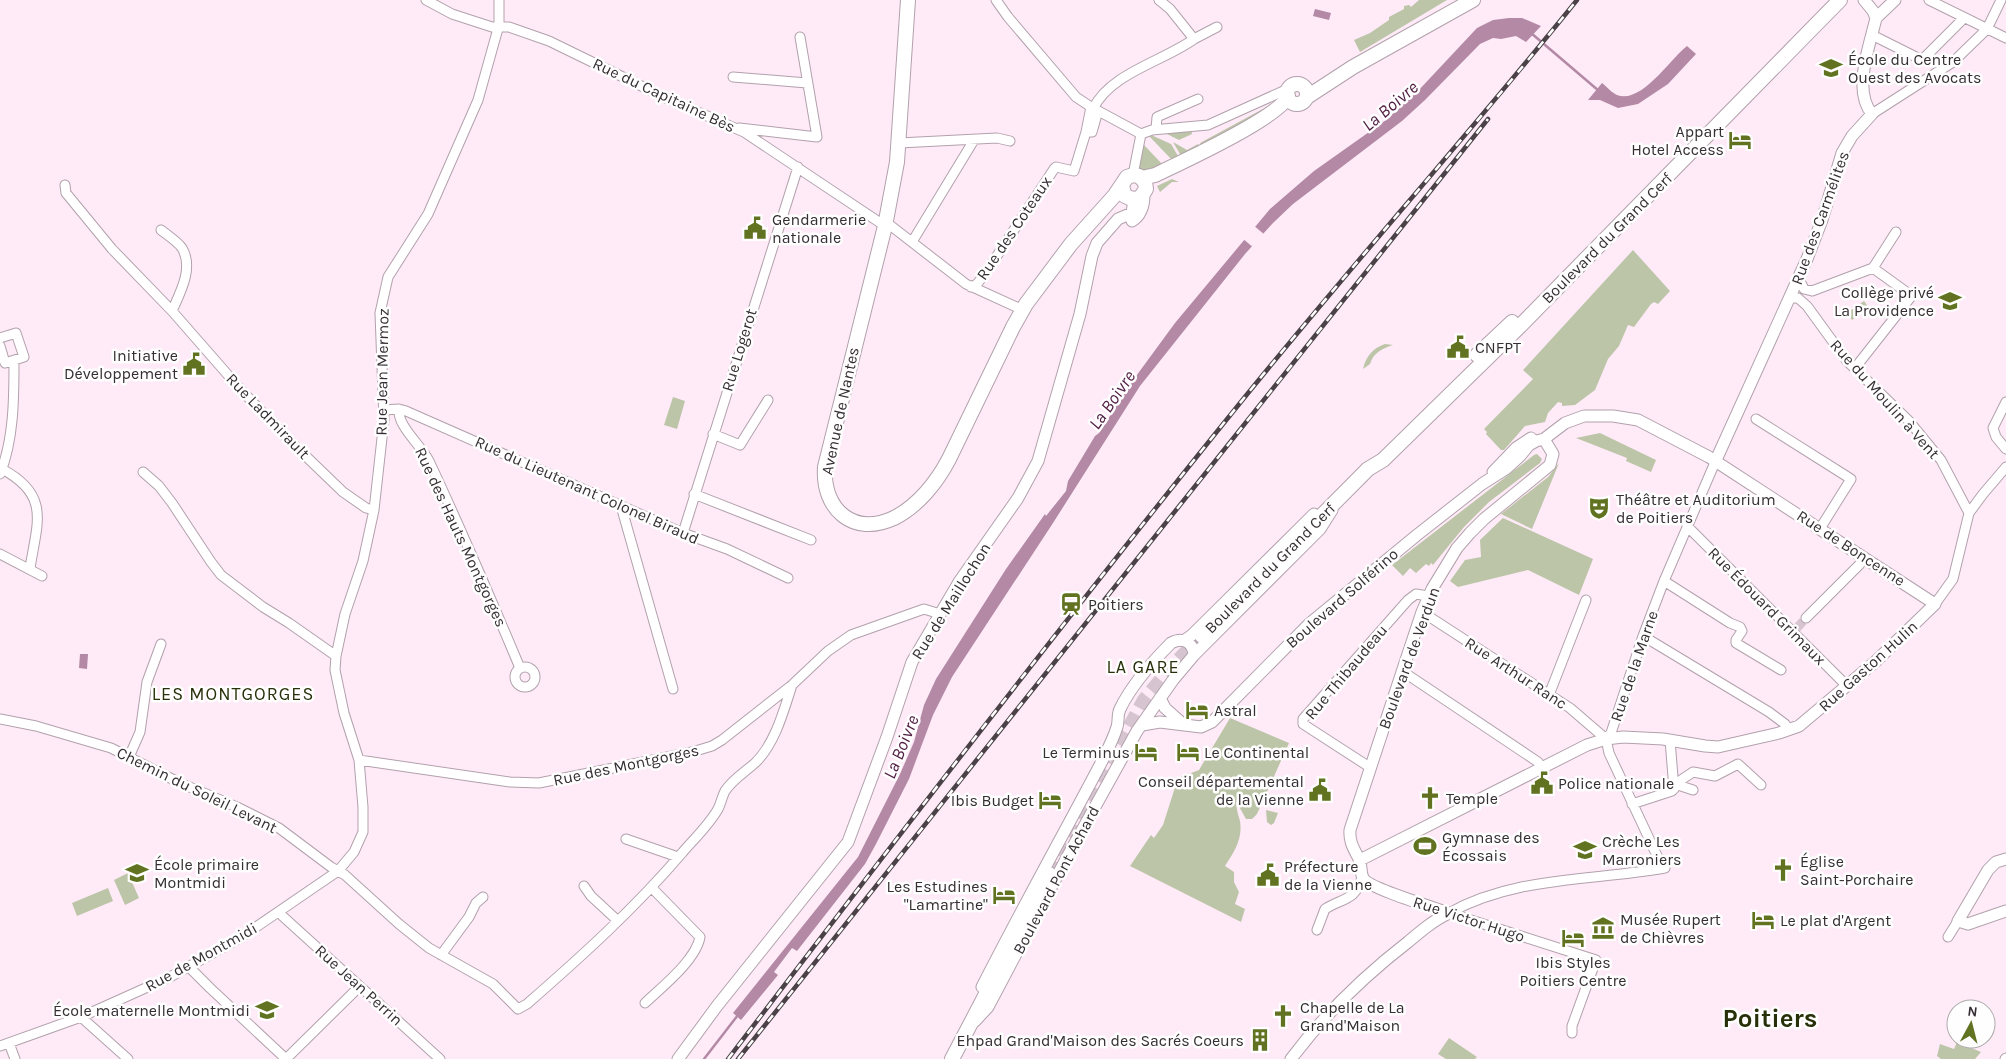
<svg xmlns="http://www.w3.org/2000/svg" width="2006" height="1059" font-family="Karla,sans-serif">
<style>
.green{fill:#bdc5a8}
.water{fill:#b389a5}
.pier{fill:#feebf7}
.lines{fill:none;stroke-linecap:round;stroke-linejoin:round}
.stream{stroke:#b389a5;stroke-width:2.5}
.minor-tunnel{stroke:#d6c5d0;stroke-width:9;stroke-dasharray:9 4.5;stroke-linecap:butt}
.secondary-tunnel{stroke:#d6c5d0;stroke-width:14;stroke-dasharray:14 7;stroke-linecap:butt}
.minor-casing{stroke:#b2a1ac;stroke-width:11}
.tertiary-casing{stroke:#b2a1ac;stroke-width:13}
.secondary-casing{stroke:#b2a1ac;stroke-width:16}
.minor{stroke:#fff;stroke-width:9}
.tertiary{stroke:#fff;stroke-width:11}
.secondary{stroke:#fff;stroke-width:14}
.rail-casing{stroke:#4a4247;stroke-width:4.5}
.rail{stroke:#fefefe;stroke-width:2.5;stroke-dasharray:8;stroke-linecap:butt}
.labels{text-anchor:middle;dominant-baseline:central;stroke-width:5;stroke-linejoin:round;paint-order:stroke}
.poi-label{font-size:16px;fill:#352e32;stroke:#fefefe;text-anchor:start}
.street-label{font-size:16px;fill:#352e32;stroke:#fefefe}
.water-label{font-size:18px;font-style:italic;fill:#501c42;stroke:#fefefe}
.neighbourhood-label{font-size:18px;letter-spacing:1px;fill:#283009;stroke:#fefefe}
.town-label{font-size:26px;font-weight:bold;fill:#283009;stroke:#fefefe}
</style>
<rect width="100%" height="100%" fill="#feebf7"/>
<path class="green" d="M 1419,0 L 1447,0 L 1360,52 L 1354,40 L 1370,33 L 1389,20 L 1389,17 L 1404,9 L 1404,6 L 1409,5 L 1411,7 Z
M 1281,99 L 1282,101 L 1202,146 L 1200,143 Z
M 1191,129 L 1192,134 L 1179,140 L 1161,131 Z
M 1149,134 L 1171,144 L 1178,156 L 1177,159 L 1173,161 L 1148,135 Z
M 1173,142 L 1187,150 L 1198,144 L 1199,147 L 1184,155 L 1180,154 Z
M 1143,144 L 1144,145 L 1164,166 L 1143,171 L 1139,169 L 1140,164 L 1138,163 Z
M 1172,179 L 1179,182 L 1172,182 L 1160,192 L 1157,186 Z
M 1633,250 L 1670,291 L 1658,304 L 1654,302 L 1651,304 L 1634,327 L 1628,325 L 1619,346 L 1608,359 L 1595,390 L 1575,405 L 1562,406 L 1562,403 L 1558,402 L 1548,413 L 1545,422 L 1525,426 L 1504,450 L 1501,450 L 1486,434 L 1487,432 L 1484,429 L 1533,379 L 1523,370 Z
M 1864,301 L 1869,308 L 1852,320 L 1847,313 Z
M 1385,344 L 1393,345 C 1383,348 1373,353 1370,364 L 1363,369 C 1366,356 1373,348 1385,344 Z
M 673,397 L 685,401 L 677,429 L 664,425 Z
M 1600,433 L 1656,460 L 1651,472 L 1626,461 L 1627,458 L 1576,438 Z
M 1537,454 L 1542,459 L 1540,463 L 1489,502 L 1464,527 L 1433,565 L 1431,563 L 1429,566 L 1426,564 L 1416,573 L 1410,568 L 1403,576 L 1392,565 L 1534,455 Z
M 1559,463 L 1532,529 L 1501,514 L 1548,477 Z
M 1503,518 L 1593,559 L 1579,595 L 1528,570 L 1458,587 L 1450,581 L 1465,560 L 1481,557 L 1480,540 Z
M 1230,718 L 1289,743 L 1257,814 L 1252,819 L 1246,819 L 1236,801 C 1236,808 1238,814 1240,821 C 1243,839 1234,852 1225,866 L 1234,872 L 1234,882 L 1239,892 L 1235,904 L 1245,909 L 1241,922 L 1130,866 L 1151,835 L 1154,838 L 1163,825 L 1178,778 L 1199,770 Z
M 1266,810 L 1278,813 L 1274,823 L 1271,825 L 1267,822 Z
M 128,873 L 139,898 L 125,905 L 114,880 Z
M 108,888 L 113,901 L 77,916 L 72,903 Z
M 1449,1038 L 1477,1057 L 1475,1059 L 1446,1059 L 1438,1054 Z
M 1957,1042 L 1981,1052 L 1975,1059 L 1941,1059 L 1937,1056 L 1940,1044 L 1954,1049 Z"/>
<path class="water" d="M 1315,9 L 1331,13 L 1329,20 L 1313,16 Z
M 1509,18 L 1522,18 L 1541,26 L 1526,42 L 1516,36 L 1501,39 L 1493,38 L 1480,44 L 1425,100 L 1402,121 L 1293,204 L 1273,223 L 1245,254 L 1140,386 L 1053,523 L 952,677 L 933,715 L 909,779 L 876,844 L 865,864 L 797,951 L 792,948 L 774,972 L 778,975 L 741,1020 L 733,1013 L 858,857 L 900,774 L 914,742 L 924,705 L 936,679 L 1006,569 L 1045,514 L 1046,516 L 1066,491 L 1068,481 L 1095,436 L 1099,433 L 1131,383 L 1175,323 L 1270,209 L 1314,171 L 1386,120 L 1417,92 L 1477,28 L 1493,20 Z
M 1687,46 L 1696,54 L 1668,84 L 1638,104 L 1618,108 L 1600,100 L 1588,100 L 1602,83 C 1607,87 1612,93 1617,95 C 1641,105 1672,57 1687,46 Z
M 80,654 L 88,654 L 87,669 L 79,668 Z"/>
<path class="pier" d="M 1253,225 L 1265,235 L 1254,248 L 1242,238 Z"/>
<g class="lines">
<path class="stream" d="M 1531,33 L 1599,91
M 704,1059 L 738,1015"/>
<path class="minor-tunnel" d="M 1797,628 L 1806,618"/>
<path class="secondary-tunnel" d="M 1049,874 L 1144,700 L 1172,666 L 1202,636"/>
<defs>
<path id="minor" d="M 426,0 L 452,14 L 492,27 L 509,27 L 549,41 L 668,99 L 744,132 L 885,226
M 996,0 L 1008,17 L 1076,97 L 1091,107 L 1141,134
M 1159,0 L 1170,9 L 1194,39 L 1217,27
M 1929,0 L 2006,38
M 1872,35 L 1922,60 L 1964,18
M 733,77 L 807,83
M 1091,107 L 1086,132 L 1092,132 L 1098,111
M 1093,109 C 1110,73 1164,61 1194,39
M 1872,114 L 1953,62 L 1987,29 L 2001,0
M 739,128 L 817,137 L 800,37
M 1156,129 L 1157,117 L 1198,99
M 1141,134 L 1152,130 L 1208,125 L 1290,88
M 899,143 L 997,138 L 1010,141
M 1133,175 L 1141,134
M 65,185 L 66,193 L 112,249 L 172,311 L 242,391 L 289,440 L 343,492 L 366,508 L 374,510
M 886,222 L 966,284 L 1023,310
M 161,230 C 167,235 177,241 182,248 C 194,268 180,293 172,311
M 912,242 L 974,140
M 1873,268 L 1896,232
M 1799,279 L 1804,289 L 1812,291 L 1873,268 L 1909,294 L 1910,298 L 1855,368
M 971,287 L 977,284 L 987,271 L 1054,169 L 1056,167 L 1074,171 L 1086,132
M 1789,298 L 1798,298 L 1807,306 L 1847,361 L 1909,421 L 1941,460 L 1969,513
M 0,338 L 16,333 L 24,357 L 5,363 L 0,346
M 2006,402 L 1993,428 L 1996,437 L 2006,449
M 399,409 C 397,426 421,445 429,461 C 461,529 491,599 520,668
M 384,410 L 399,409 L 406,411 L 683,533 L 727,549 L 788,578
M 1756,419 L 1851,479 L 1821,527
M 713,434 L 740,445 L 768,400
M 2,469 C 51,495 37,523 30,568
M 143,472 L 159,486 L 172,503 L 211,562 L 221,575 L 263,607 L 289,623 L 336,656
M 0,474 C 14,439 14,398 14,361
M 694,494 L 811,540
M 621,506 L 673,689
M 1687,526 L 1847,686
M 683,533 L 798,167
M 0,554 L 42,576
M 1664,581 L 1730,623 L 1740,627 L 1742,631 L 1736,640 L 1736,643 L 1781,670
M 1935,604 L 1953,579 L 1969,513 L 1983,494 L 2006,467
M 1422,612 L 1570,708 L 1606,739
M 1806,618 L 1860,564
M 1643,636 L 1769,712 L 1785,724 L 1789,730
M515 677a10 10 0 1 1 20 0a10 10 0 1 1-20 0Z
M 1402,671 L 1538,762 L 1542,768
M 1549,695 L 1586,600
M 0,719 L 36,726 L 111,748 L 180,783 L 237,807 L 279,828 L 331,867 L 345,875 L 399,924 L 429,948 L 493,984 L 518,1009 L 527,1004 C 582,956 635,908 682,853 C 694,839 709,825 718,809 C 721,803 722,797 725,791 C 733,779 745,772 755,763 C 775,744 784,710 792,685
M 1670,740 L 1674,789
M 129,757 L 140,732 L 147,682 L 161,644
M 359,760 L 510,782 L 539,783 L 692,752 L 712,746 L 722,740 L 792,685 L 828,651 L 851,635 L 924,609 L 940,614
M 1371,768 L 1303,724 L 1303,719 L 1408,600 L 1416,594 L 1428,596
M 1678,785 L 1693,790
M 1632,804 L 1672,791 L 1681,780 L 1693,772 L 1715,776 L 1738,764 L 1761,785
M 626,839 L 678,857
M 1665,868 L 1660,862 L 1609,753 L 1606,739 L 1611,733 L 1643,636 L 1664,581 L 1716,460
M 584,886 L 591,896 L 618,921
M 278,912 L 440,1059
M 1449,913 L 1596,960 L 1572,1026 L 1572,1033
M 1449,913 C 1515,876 1592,881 1665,868
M 1317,930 L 1325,909 C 1342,898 1356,901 1362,877
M 1948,937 L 1958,921
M 441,955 L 469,917 L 476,903 L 483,897
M 189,967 L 210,988 L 286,1059
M 645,1003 C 662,987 696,960 700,937 L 652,888
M 81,1017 L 128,1059
M 9,1043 L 15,1059
M 0,1046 L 81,1017 L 170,977 L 240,938 L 338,871 L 354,852 L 363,832 L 363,807 L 359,760 L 344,713 L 335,670 L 336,656 L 345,614 L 363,561 L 374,510 L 384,420 L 380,313 L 388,277 L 428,214 L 478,100 L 499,25 L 499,0
M 286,1059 L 360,986
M 2005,1059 L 2006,1058"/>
<path id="tertiary" d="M 1864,0 L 1873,11 L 1876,18
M 1876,18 L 1895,0
M 1132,221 C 1142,215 1144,205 1144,194
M 1716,460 L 1807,259 L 1822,220 L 1842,153 L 1852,136 L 1872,114 C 1852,90 1870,45 1876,18
M 1493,472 L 1516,448 L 1531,438
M 1185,640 L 1192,635 L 1314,514
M 1160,698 L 1165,708 L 1183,724
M 1142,725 L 1160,722 L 1201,727 L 1212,722 L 1309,624 L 1417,535 L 1482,484 L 1507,468 L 1520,456 L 1529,445 L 1536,441 L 1544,439 L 1565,423 L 1584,416 L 1613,416 L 1638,420 L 1709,457 L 1935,604 L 1875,662 L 1799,726 L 1779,733 L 1718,747 L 1705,746 L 1663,739 L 1623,737 L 1606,739 L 1587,745 L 1360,860
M 2006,859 L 1996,862 L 1988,870 L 1958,921 L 1968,924 L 2006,911
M 1449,913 C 1435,908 1368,888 1363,878 C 1360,872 1362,865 1359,859 C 1354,849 1349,842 1350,830 L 1404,666 L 1422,612 L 1432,589 L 1457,548 L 1470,533 L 1484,519 L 1550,465 L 1553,454 L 1544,439
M 982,987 C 1020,912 1061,839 1100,765 C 1106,753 1113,740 1117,727 C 1119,721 1117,715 1120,709 C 1132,684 1152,662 1171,643 C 1182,637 1193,641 1194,655
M 975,1021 L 988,1007 L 1065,861 L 1137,731 L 1173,680 L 1194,655 L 1320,529 L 1332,510
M 678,1059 L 717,1006 L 848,842 L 887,737 L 912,662 L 959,582 L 1018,498 L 1038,461 L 1080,314 L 1092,256 L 1097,243 L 1118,219 L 1132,213 L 1134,199
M 1291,1059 C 1324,1015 1364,976 1408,942 C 1421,931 1434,920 1449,913"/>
<path id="secondary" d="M 908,0 L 897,162 L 885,226 L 825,467 C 822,509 853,537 894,518 C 918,506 937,482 949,459 L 1013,327 L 1026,304 L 1071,244 L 1115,195 L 1127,177 L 1133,175 L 1139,176 L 1145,182 L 1146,189 L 1140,198 L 1132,199 L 1125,196 L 1122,186
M1287 94a10 10 0 1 1 20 0a10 10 0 1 1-20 0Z
M 1307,97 L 1353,67 L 1473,0
M 1142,178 L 1155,175 C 1180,163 1280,117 1288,96
M 1477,355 L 1512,322
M 1202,636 L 1368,469 L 1383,460 L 1519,327 L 1840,0
M 952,1059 L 1049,874"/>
</defs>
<use href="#minor" class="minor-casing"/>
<use href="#tertiary" class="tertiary-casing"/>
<use href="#secondary" class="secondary-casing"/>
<use href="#minor" class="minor"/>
<use href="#tertiary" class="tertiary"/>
<use href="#secondary" class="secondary"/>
<defs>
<path id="rail" d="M 728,1059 C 895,840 1063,622 1236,408 C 1347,270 1466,138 1577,0
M 738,1059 L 1488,119"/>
</defs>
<use href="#rail" class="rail-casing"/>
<use href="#rail" class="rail"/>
</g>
<defs>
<symbol id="university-bare" viewBox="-9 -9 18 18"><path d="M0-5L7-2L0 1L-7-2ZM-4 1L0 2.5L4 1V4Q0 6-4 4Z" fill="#617220" stroke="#fefefe" stroke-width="2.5" paint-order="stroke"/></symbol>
<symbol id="hotel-bare" viewBox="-9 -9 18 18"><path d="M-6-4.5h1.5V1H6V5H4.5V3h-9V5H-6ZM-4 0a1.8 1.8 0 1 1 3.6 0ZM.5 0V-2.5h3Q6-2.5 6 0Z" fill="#617220" stroke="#fefefe" stroke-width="2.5" paint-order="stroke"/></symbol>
<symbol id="civic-bare" viewBox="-9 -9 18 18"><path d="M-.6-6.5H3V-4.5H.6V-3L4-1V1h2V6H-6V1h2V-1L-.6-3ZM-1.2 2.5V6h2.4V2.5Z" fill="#617220" stroke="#fefefe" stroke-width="2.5" paint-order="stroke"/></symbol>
<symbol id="school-bare" viewBox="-9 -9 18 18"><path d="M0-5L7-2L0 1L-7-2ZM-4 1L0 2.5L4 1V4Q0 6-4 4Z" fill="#617220" stroke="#fefefe" stroke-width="2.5" paint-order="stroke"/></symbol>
<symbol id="theatre-bare" viewBox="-9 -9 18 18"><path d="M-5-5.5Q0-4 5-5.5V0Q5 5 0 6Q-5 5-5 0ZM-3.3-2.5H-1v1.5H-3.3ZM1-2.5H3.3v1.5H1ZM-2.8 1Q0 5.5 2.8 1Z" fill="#617220" stroke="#fefefe" stroke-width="2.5" paint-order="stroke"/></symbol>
<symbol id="station-bare" viewBox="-9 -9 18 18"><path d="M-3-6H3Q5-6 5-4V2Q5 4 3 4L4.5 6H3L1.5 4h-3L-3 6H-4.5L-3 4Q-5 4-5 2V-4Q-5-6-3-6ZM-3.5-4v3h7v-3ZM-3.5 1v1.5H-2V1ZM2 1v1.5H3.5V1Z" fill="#617220" stroke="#fefefe" stroke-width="2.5" paint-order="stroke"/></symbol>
<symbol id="church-bare" viewBox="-9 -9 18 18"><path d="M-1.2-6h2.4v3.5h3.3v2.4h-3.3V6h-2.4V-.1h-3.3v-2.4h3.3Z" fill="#617220" stroke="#fefefe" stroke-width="2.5" paint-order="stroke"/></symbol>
<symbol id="stadium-bare" viewBox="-9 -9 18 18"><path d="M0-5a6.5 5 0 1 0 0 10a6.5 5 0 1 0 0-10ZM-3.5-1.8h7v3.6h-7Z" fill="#617220" stroke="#fefefe" stroke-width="2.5" paint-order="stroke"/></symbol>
<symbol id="museum-bare" viewBox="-9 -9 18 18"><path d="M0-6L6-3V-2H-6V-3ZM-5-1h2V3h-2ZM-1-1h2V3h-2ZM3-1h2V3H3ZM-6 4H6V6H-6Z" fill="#617220" stroke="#fefefe" stroke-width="2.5" paint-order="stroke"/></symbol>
<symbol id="building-bare" viewBox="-9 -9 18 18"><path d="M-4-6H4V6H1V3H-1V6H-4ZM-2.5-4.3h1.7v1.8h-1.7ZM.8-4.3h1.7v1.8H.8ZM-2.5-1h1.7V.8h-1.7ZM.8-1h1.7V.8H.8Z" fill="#617220" stroke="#fefefe" stroke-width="2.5" paint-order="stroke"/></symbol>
</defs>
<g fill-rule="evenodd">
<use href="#university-bare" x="1815" y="52" width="32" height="32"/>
<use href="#hotel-bare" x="1724" y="124" width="32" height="32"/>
<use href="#civic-bare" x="739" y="212" width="32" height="32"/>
<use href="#school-bare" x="1934" y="285" width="32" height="32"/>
<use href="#civic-bare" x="1442" y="331" width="32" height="32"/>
<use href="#civic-bare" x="178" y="348" width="32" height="32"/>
<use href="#theatre-bare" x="1583" y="492" width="32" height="32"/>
<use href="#station-bare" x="1055" y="588" width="32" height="32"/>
<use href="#hotel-bare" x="1181" y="694" width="32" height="32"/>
<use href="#hotel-bare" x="1130" y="736" width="32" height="32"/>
<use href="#hotel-bare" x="1172" y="736" width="32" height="32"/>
<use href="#civic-bare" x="1526" y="767" width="32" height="32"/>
<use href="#civic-bare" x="1304" y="774" width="32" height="32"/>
<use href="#church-bare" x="1414" y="782" width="32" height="32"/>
<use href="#hotel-bare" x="1034" y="784" width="32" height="32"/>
<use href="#stadium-bare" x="1409" y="830" width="32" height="32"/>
<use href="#school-bare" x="1569" y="834" width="32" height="32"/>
<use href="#church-bare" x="1767" y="854" width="32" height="32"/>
<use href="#school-bare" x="121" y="857" width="32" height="32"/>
<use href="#civic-bare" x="1252" y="859" width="32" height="32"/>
<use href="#hotel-bare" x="988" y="879" width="32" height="32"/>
<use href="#hotel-bare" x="1747" y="904" width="32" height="32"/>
<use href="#museum-bare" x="1587" y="912" width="32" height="32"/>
<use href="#hotel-bare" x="1557" y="922" width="32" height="32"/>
<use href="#school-bare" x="251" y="994" width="32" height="32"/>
<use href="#church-bare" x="1267" y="1000" width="32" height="32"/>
<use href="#building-bare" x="1244" y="1024" width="32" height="32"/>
</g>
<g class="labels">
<g class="poi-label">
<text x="1848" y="59">École du Centre<tspan x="1848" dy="18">Ouest des Avocats</tspan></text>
<text x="1724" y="131" text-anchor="end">Appart<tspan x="1724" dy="18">Hotel Access</tspan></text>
<text x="772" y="219">Gendarmerie<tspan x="772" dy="18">nationale</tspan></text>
<text x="1934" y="292" text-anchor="end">Collège privé<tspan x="1934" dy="18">La Providence</tspan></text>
<text x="1475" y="347">CNFPT</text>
<text x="178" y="355" text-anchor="end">Initiative<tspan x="178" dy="18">Développement</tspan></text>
<text x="1616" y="499">Théâtre et Auditorium<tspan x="1616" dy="18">de Poitiers</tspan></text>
<text x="1088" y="604">Poitiers</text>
<text x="1214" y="710">Astral</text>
<text x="1130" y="752" text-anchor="end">Le Terminus</text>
<text x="1204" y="752">Le Continental</text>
<text x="1304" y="781" text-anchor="end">Conseil départemental<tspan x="1304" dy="18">de la Vienne</tspan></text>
<text x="1558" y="783">Police nationale</text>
<text x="1446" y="798">Temple</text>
<text x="1034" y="800" text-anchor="end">Ibis Budget</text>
<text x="1442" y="837">Gymnase des<tspan x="1442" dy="18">Écossais</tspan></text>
<text x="1602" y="841">Crèche Les<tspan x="1602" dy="18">Marroniers</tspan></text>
<text x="1800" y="861">Église<tspan x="1800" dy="18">Saint-Porchaire</tspan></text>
<text x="154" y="864">École primaire<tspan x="154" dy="18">Montmidi</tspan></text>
<text x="1284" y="866">Préfecture<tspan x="1284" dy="18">de la Vienne</tspan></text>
<text x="988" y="886" text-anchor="end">Les Estudines<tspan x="988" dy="18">"Lamartine"</tspan></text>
<text x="1620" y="919">Musée Rupert<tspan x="1620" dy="18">de Chièvres</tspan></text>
<text x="1780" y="920">Le plat d'Argent</text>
<text x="1573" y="962" text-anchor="middle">Ibis Styles<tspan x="1573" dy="18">Poitiers Centre</tspan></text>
<text x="1300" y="1007">Chapelle de La<tspan x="1300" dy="18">Grand'Maison</tspan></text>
<text x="250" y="1010" text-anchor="end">École maternelle Montmidi</text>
<text x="1244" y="1040" text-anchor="end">Ehpad Grand'Maison des Sacrés Coeurs</text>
</g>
<g class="street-label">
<text transform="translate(664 95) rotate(25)">Rue du Capitaine Bès</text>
<text transform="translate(1820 218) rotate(-70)">Rue des Carmélites</text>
<text transform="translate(1014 228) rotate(-56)">Rue des Coteaux</text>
<text transform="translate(1607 238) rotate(-45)">Boulevard du Grand Cerf</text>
<text transform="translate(739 350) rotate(-73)">Rue Logerot</text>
<text transform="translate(382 372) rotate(-89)">Rue Jean Mermoz</text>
<text transform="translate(1885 399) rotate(48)">Rue du Moulin à Vent</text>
<text transform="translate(840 411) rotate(-78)">Avenue de Nantes</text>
<text transform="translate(268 416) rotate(46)">Rue Ladmirault</text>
<text transform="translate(587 490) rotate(24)">Rue du Lieutenant Colonel Biraud</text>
<text transform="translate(461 537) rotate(65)">Rue des Hauts Montgorges</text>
<text transform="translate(1851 548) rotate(33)">Rue de Boncenne</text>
<text transform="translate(1270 568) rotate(-45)">Boulevard du Grand Cerf</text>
<text transform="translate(1342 598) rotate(-41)">Boulevard Solférino</text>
<text transform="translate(951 601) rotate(-58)">Rue de Maillochon</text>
<text transform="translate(1767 606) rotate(45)">Rue Édouard Grimaux</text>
<text transform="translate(1409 658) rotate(-70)">Boulevard de Verdun</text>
<text transform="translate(1634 666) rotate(-71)">Rue de la Marne</text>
<text transform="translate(1868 666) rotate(-42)">Rue Gaston Hulin</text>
<text transform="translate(1346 672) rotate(-50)">Rue Thibaudeau</text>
<text transform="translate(1516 673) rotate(33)">Rue Arthur Ranc</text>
<text transform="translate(626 765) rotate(-12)">Rue des Montgorges</text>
<text transform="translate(197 790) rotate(26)">Chemin du Soleil Levant</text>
<text transform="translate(1056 880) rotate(-62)">Boulevard Pont Achard</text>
<text transform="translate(1469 919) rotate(18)">Rue Victor Hugo</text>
<text transform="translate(201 957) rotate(-29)">Rue de Montmidi</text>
<text transform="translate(359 985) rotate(42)">Rue Jean Perrin</text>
</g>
<g class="water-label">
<text transform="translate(1390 106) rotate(-40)">La Boivre</text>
<text transform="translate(1112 400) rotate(-55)">La Boivre</text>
<text transform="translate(901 747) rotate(-68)">La Boivre</text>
</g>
<g class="neighbourhood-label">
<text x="1143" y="667">LA GARE</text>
<text x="233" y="694">LES MONTGORGES</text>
</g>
<g class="town-label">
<text x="1770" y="1018">Poitiers</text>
</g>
</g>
<g transform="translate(1971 1024) rotate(7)"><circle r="24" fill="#fefefe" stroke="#aeabac"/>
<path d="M0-4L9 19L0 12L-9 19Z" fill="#617220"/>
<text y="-8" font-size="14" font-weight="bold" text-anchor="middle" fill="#352e32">N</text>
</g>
</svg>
